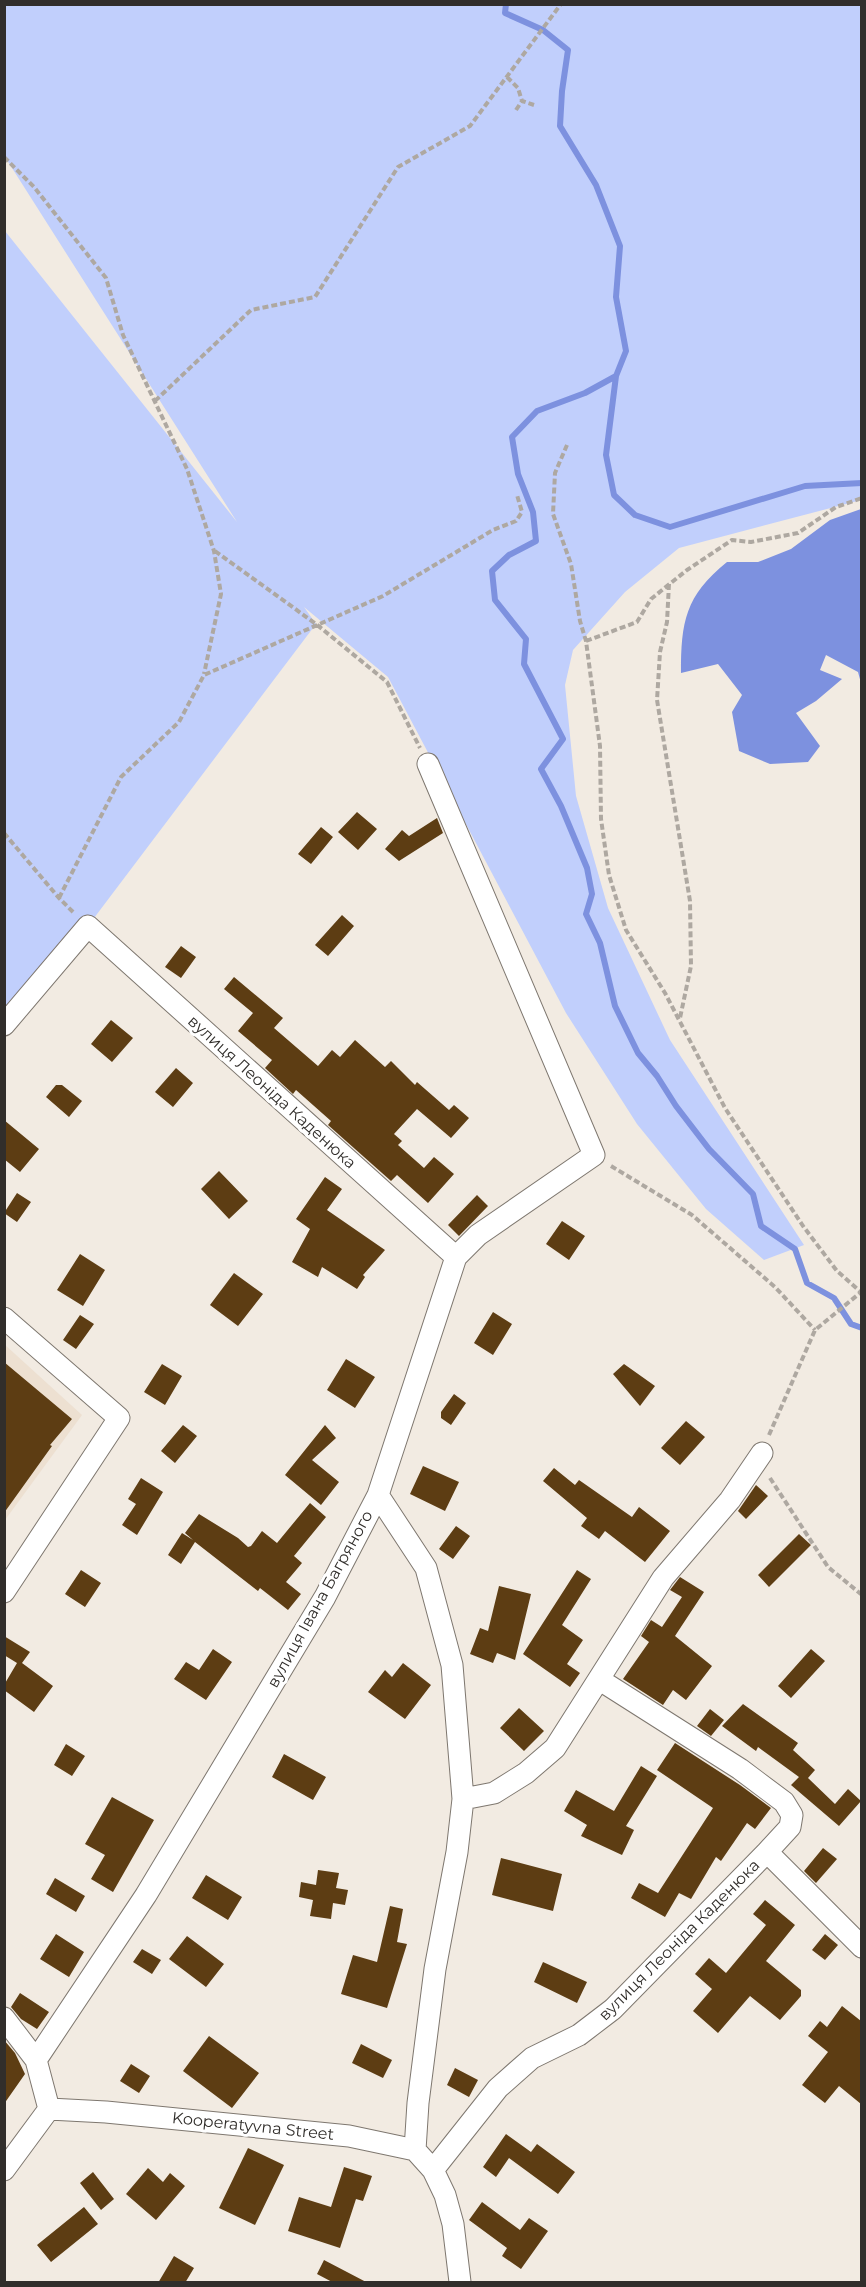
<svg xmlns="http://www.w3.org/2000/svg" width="866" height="2287" font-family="Montserrat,sans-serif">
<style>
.built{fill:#ede0d1}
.green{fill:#c1cffc}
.water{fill:#7d91df}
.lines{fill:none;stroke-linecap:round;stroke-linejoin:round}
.stream{stroke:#7d91df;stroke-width:6}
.building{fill:#5d3d13}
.minor-casing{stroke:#7e776f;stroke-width:23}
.path{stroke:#aea8a1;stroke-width:4;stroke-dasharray:6 3;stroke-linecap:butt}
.minor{stroke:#fff;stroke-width:21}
.labels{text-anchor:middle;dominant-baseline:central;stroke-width:6;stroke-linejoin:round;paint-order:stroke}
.street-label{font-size:16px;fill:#312e2b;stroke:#fff}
</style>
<rect width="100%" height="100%" fill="#f2ebe2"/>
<path class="built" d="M 4,1344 L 82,1415 L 5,1520 L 4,1520 Z"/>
<path class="green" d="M 5,5 L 861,5 L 861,500 L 679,548 L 625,592 L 573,650 L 565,685 L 576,796 L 608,908 L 670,1040 L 804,1245 L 764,1260 L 706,1209 L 637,1124 L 566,1013 L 388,677 L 304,607 L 316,624 L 88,926 L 5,1025 L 5,231 L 237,522 L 5,157 Z"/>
<path class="water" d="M 861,509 L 861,683 L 858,672 L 826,655 L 820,670 L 842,679 L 816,701 L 796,713 L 820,746 L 808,762 L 770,764 L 739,751 L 732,712 L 742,695 L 718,664 L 681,673 C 681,622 685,596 727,562 L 758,562 L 791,549 L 830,520 Z"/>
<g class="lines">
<path class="stream" d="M 506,4 L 505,13 L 543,30 L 568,50 L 562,91 L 560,126 L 596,185 L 620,246 L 616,297 L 626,351 L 616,376 L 585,393 L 537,411 L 512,437 L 518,474 L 533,512 L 536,541 L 509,555 L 492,571 L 495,600 L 526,639 L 524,664 L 563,739 L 541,769 L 561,806 L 587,868 L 592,894 L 586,914 L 600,943 L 615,1006 L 638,1053 L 657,1076 L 676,1106 L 709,1149 L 753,1194 L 761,1226 L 795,1249 L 807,1283 L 834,1298 L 851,1324 L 862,1328
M 616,376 L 606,455 L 614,495 L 635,515 L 670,527 L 805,486 L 862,483"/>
</g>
<path class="building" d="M 357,812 L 377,829 L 358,850 L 338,832 Z
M 437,818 L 443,833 L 399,861 L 385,849 L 402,830 L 409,836 Z
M 321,827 L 333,837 L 311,864 L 298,854 Z
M 342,915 L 354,926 L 328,956 L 315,945 Z
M 181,946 L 196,957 L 181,978 L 165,967 Z
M 234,977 L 283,1018 L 274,1028 L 318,1066 L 332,1050 L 340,1057 L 355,1040 L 385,1067 L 391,1061 L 415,1085 L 417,1082 L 449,1110 L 454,1105 L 469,1118 L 451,1138 L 417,1109 L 394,1134 L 402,1141 L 398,1145 L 424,1168 L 434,1157 L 454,1174 L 428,1203 L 397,1175 L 391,1181 L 328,1125 L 331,1121 L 296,1090 L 293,1094 L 265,1068 L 272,1060 L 238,1031 L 253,1013 L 224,989 Z
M 111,1020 L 133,1038 L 112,1062 L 91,1044 Z
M 176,1068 L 193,1083 L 173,1107 L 155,1092 Z
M 56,1085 L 62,1085 L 82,1101 L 69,1117 L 46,1097 Z
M 4,1120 L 39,1149 L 20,1172 L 4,1159 Z
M 219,1171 L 248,1201 L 229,1219 L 201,1189 Z
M 325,1177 L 342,1189 L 327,1210 L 385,1250 L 363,1275 L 365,1277 L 357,1289 L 322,1267 L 318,1277 L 292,1262 L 310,1229 L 296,1219 Z
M 17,1193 L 31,1202 L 17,1222 L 4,1213 Z
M 477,1195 L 488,1206 L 459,1236 L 448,1225 Z
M 562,1221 L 585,1236 L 569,1260 L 546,1244 Z
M 80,1254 L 105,1270 L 83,1306 L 57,1290 Z
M 234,1273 L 263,1294 L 238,1326 L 210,1305 Z
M 493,1312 L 512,1324 L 493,1355 L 474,1343 Z
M 80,1315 L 94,1324 L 76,1349 L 63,1340 Z
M 346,1359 L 375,1377 L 355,1408 L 327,1390 Z
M 4,1362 L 72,1419 L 50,1445 L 52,1446 L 4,1513 Z
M 162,1364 L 182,1376 L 165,1405 L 144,1392 Z
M 624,1364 L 655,1386 L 640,1406 L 613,1374 Z
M 454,1394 L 466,1403 L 451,1425 L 441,1418 L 441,1412 Z
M 686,1421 L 705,1437 L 680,1465 L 661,1448 Z
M 183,1425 L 197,1436 L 175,1463 L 161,1451 Z
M 325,1425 L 336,1438 L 312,1460 L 339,1482 L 321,1505 L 285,1475 Z
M 423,1466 L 459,1482 L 445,1511 L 410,1494 Z
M 554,1468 L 575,1485 L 579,1480 L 632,1517 L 639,1507 L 670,1531 L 645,1562 L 605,1531 L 599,1539 L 581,1526 L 587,1518 L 543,1481 Z
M 141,1478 L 163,1492 L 137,1535 L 122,1525 L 136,1504 L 128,1499 Z
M 756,1485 L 768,1496 L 746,1519 L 738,1511 Z
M 310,1503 L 326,1517 L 294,1556 L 302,1563 L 286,1582 L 301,1594 L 288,1610 L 260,1588 L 258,1591 L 195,1542 L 181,1564 L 168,1555 L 182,1533 L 193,1540 L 185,1533 L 199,1514 L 238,1538 L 248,1547 L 251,1546 L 262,1531 L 277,1543 Z
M 456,1526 L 470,1536 L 453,1559 L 439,1549 Z
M 799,1534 L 811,1545 L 769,1587 L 758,1575 Z
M 81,1570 L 101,1583 L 85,1607 L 65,1594 Z
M 577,1570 L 591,1579 L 562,1625 L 583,1640 L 567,1664 L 580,1673 L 570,1687 L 523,1654 Z
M 680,1577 L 704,1592 L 675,1636 L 712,1666 L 686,1700 L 673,1690 L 663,1705 L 623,1679 L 649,1642 L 641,1636 L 651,1620 L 662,1627 L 682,1597 L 670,1590 Z
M 499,1586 L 531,1594 L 515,1660 L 497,1653 L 493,1663 L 470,1654 L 480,1628 L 488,1631 Z
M 4,1636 L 30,1652 L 22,1663 L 53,1686 L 34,1712 L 4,1690 L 4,1685 L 17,1663 L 4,1655 Z
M 213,1649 L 232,1662 L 206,1700 L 174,1679 L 186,1662 L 199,1670 Z
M 811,1649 L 825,1661 L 791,1698 L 778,1686 Z
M 403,1663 L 431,1685 L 405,1719 L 368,1692 L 385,1670 L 392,1677 Z
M 743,1704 L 798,1743 L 793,1750 L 815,1770 L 808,1778 L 835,1804 L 848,1789 L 861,1801 L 839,1826 L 791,1785 L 799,1777 L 758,1747 L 756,1751 L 722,1726 Z
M 519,1708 L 544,1731 L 524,1751 L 500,1728 Z
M 710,1709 L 724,1720 L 711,1736 L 697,1726 Z
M 675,1743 L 740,1785 L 771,1808 L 755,1829 L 747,1823 L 721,1861 L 716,1857 L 691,1899 L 679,1893 L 665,1917 L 631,1898 L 639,1883 L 658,1893 L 713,1808 L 657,1770 Z
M 66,1744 L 85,1756 L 72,1776 L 54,1765 Z
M 284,1754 L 326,1777 L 313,1800 L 272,1777 Z
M 641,1766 L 657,1776 L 626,1826 L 634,1830 L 622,1855 L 581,1836 L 587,1825 L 564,1811 L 576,1790 L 614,1811 Z
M 112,1797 L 154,1820 L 113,1892 L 91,1879 L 105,1855 L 85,1844 Z
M 823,1848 L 837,1859 L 816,1883 L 804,1871 Z
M 501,1858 L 562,1874 L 553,1911 L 492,1895 Z
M 318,1870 L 339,1873 L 336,1888 L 348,1890 L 345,1905 L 333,1903 L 331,1919 L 310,1916 L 313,1900 L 299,1897 L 301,1882 L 316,1885 Z
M 206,1875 L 242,1897 L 228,1920 L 192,1898 Z
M 55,1878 L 85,1896 L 76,1912 L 46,1894 Z
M 765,1900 L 795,1925 L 766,1961 L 801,1990 L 801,1996 L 780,2020 L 750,1996 L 718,2033 L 693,2011 L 712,1989 L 695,1974 L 709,1958 L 726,1973 L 766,1925 L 753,1914 Z
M 390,1906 L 403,1909 L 397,1942 L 407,1944 L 387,2008 L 341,1994 L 353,1955 L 377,1962 Z
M 56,1934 L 84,1952 L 69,1977 L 40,1959 Z
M 825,1934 L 838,1945 L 825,1960 L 812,1950 Z
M 187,1936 L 224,1964 L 206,1987 L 169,1959 Z
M 142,1949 L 161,1960 L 152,1974 L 133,1962 Z
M 543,1962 L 587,1982 L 577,2003 L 534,1982 Z
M 20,1993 L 49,2012 L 37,2029 L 21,2019 L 11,2007 Z
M 842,2006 L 861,2021 L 861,2104 L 839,2086 L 825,2103 L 802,2085 L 828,2052 L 808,2036 L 820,2021 L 827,2027 Z
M 209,2036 L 259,2073 L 232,2108 L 183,2071 Z
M 4,2040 L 15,2053 L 25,2074 L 4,2104 Z
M 361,2044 L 392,2060 L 383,2078 L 352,2063 Z
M 131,2064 L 150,2076 L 139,2093 L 120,2081 Z
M 455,2068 L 478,2080 L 469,2097 L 447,2085 Z
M 506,2134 L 531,2152 L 537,2144 L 575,2172 L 558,2194 L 509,2158 L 496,2177 L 483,2167 Z
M 248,2148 L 284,2165 L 255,2225 L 219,2208 Z
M 344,2167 L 372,2176 L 363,2201 L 356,2199 L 340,2248 L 288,2231 L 299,2197 L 331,2207 Z
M 148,2168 L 163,2182 L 170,2173 L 185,2186 L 156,2220 L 126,2194 Z
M 93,2172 L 114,2199 L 101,2210 L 80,2183 Z
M 482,2202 L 520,2230 L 529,2218 L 548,2231 L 521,2269 L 502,2256 L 507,2248 L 469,2220 Z
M 84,2207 L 98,2224 L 51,2262 L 37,2245 Z
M 174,2256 L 194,2268 L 185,2283 L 158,2283 Z
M 324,2260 L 368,2283 L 334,2283 L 317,2274 Z"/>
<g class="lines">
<defs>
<path id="minor" d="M 4,1025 L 88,926 L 456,1257
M 4,1318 L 119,1418 L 4,1592
M 378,1495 L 426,1568 L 452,1665 L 463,1799 L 457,1852 L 435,1969 L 418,2103 L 415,2150
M 600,1680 L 740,1769 L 784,1802 L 792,1815 L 790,1827 L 767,1852
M 463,1799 L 494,1793 L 526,1773 L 555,1748 L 663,1578 L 730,1500 L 762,1453
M 4,2018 L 36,2060 L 49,2109
M 36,2060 L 146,1895 L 325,1597 L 378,1495 L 456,1257 L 478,1235 L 594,1155 L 428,764
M 49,2109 L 106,2112 L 349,2136 L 415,2150 L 433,2170 L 445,2195 L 453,2224 L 460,2282
M 4,2170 L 49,2109
M 433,2170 L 498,2088 L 532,2058 L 579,2035 L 613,2009 L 767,1852 L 862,1947"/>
</defs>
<use href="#minor" class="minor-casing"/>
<path class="path" d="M 507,77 L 518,88 L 522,101 L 534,105
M 516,110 L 522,101
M 4,157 L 34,187 L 106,278 L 123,335 L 187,469 L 214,551 L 221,594 L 204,674
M 155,401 L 251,310 L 315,297 L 398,167 L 470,126 L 561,4
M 567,445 L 555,473 L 553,514 L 571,564 L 580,621 L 586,641 L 600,746 L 601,819 L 609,875 L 626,930 L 665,993 L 725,1108 L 803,1226 L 837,1271 L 862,1293
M 215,551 L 316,624 L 387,682 L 420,748
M 669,584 L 667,622 L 660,652 L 657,700 L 690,901 L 691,966 L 680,1018
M 586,641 L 637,622 L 651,599 L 687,570 L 732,540 L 751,542 L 798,533 L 836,507 L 862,498
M 4,833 L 59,898 L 75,914
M 59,898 L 121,777 L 179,722 L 204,675 L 383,596 L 493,530 L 516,521 L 522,512 L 517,495
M 611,1166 L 692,1215 L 775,1287 L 815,1330
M 769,1435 L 815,1330 L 860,1293
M 770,1478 L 828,1567 L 862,1595"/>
<use href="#minor" class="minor"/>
</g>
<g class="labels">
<g class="street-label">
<text transform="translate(272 1092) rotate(42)">вулиця Леоніда Каденюка</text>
<text transform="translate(320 1599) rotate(-61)">вулиця Івана Багряного</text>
<text transform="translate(679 1940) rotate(-45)">вулиця Леоніда Каденюка</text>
<text transform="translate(253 2126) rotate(6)">Kooperatyvna Street</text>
</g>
</g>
<rect width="866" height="2287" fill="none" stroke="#312e2b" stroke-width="12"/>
</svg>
